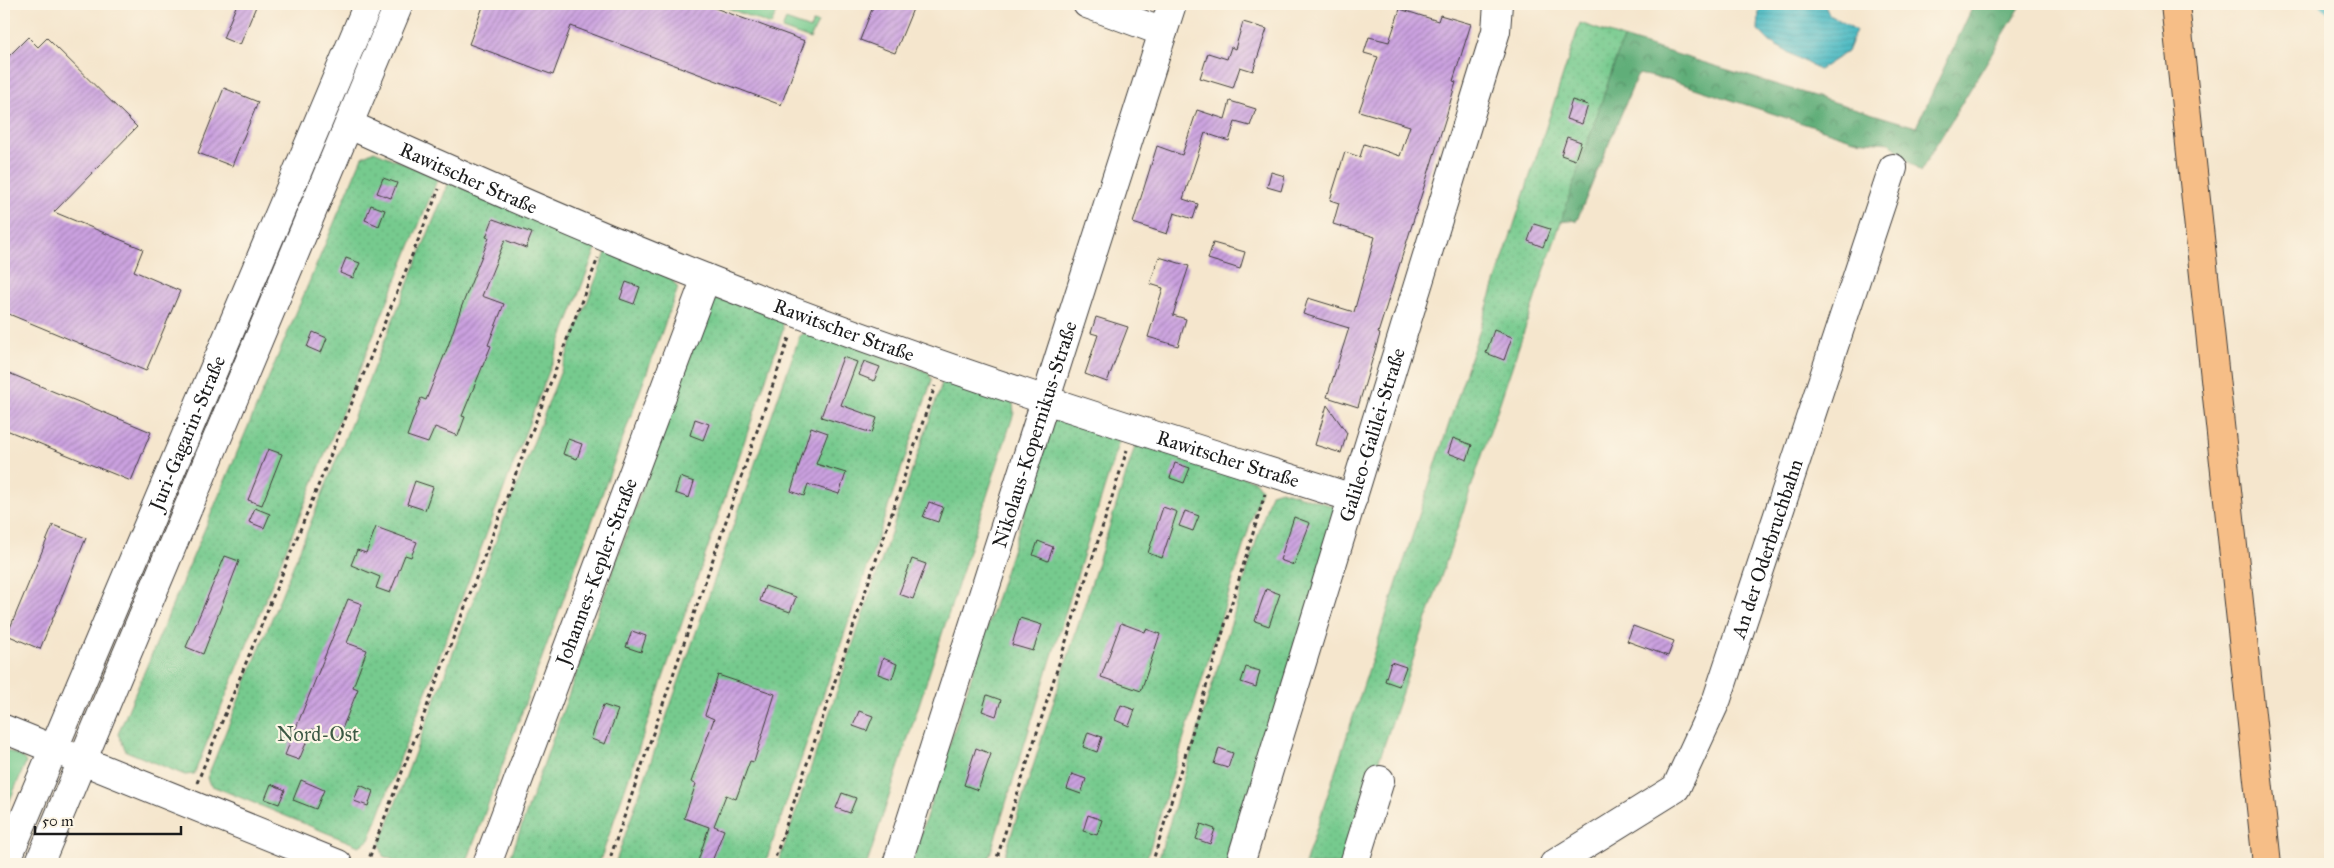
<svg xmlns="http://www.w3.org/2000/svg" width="2334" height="868" font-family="'IM FELL Great Primer',serif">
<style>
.grass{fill:url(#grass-tufts);stroke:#497355}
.forest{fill:url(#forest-crowns);stroke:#3e654a}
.park{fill:#76ca8e;stroke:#497355}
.garden{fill:url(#garden-dots);stroke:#497355}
.water{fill:url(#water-rules);stroke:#346b70}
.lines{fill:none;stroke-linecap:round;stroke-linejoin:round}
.stream{stroke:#4bbac3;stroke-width:5.5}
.building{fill:url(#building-hatch)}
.minor-casing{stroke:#3d3a37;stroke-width:30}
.major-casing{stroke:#3d3a37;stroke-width:30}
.path{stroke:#3d3a37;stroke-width:3;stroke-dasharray:4 4;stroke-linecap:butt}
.minor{stroke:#fff;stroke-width:28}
.major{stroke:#f6be87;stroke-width:28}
.labels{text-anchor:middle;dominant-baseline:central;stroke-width:4.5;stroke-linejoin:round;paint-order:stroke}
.street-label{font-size:20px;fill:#1c1c1c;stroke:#fcf5e5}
.park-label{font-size:20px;fill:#3c5944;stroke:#fcf5e5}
</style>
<defs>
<pattern id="grass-tufts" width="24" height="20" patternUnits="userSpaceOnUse" patternTransform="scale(1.25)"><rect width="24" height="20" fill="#76ca8e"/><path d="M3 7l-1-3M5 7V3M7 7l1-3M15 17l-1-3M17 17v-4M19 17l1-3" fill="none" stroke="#66ad7a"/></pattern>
<pattern id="forest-crowns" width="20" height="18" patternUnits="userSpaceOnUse" patternTransform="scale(1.25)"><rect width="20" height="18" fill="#60ae79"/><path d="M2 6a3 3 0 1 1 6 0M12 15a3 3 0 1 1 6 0" fill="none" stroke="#4e8d62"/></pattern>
<pattern id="garden-dots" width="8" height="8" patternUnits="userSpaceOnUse" patternTransform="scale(1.25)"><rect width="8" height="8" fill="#76ca8e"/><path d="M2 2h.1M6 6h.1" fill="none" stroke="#66ad7a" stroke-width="1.8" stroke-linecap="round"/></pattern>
<pattern id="water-rules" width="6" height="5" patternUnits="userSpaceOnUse" patternTransform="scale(1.25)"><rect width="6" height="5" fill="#4bbac3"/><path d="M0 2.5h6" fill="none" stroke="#419fa7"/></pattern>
<pattern id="building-hatch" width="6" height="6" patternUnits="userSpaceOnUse" patternTransform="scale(1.25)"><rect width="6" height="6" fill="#cba1e0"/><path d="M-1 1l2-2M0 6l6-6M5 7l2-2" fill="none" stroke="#a482b5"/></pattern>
</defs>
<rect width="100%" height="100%" fill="#fcf5e5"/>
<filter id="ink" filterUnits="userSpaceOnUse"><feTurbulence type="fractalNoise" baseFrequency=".02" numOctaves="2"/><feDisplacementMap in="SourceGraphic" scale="10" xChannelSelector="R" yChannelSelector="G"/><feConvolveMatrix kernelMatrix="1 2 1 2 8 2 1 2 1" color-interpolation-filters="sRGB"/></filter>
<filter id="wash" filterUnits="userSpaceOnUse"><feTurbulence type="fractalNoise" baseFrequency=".0096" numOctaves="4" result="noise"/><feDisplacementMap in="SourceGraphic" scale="20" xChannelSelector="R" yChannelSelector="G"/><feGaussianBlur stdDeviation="1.12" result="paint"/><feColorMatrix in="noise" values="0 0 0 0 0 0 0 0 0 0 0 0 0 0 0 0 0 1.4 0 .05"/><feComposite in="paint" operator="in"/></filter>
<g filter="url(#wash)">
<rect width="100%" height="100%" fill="#f5e6cd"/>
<path class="grass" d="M 378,4 L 388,4 L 304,200 L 298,197 Z
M 717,4 L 742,4 L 767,13 L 772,4 L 780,5 L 771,25 Z
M 786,20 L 810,29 L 813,22 L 818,23 L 810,39 L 782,29 Z"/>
<path class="forest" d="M 1974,4 L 2022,4 L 1920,172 L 1890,143 L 1854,140 L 1670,80 L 1638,74 L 1577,220 L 1560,222 L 1623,38 L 1916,127 Z"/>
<path class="park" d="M 4,749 L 22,757 L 26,762 L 4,814 Z"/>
<path class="garden" d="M 1580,23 L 1623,38 L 1344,864 L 1305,864 Z
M 374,151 L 438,178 L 194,774 L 185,775 L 126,751 L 118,734 L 362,157 Z
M 449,182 L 597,246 L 369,840 L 359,846 L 210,785 L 207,778 Z
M 607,250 L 670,277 L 678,288 L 466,864 L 404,864 L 383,856 L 380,844 Z
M 723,297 L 782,319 L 783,329 L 599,864 L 508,864 L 709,302 Z
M 812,330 L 928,372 L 932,380 L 765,864 L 615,864 L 800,335 Z
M 948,379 L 1013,403 L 1014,413 L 867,864 L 778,864 L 942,383 Z
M 1055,417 L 1120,438 L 987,864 L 911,864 Z
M 1136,443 L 1255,481 L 1261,489 L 1145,864 L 1002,864 Z
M 1281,490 L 1333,506 L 1339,515 L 1233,864 L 1157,864 L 1271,493 Z"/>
<path class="water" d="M 1764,4 L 1824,4 L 1829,14 L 1856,30 L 1847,52 L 1819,70 L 1770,42 L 1758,30 L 1759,11 Z"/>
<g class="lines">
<path class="stream" d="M 2323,4 L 2330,11"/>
</g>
<g id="blocks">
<path class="building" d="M 237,4 L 257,4 L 240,45 L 223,38 Z
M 484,4 L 704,4 L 805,41 L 781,105 L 571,26 L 553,75 L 469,44 Z
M 874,4 L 915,4 L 895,53 L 860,40 Z
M 1400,9 L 1438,21 L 1440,15 L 1471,24 L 1453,81 L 1456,82 L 1446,117 L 1378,333 L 1380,334 L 1358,407 L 1327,397 L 1349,328 L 1303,314 L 1308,298 L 1354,312 L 1375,237 L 1333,224 L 1339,203 L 1330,200 L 1345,152 L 1360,157 L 1364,144 L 1400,156 L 1410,126 L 1359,111 L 1378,57 L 1364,53 L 1369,37 L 1389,42 Z
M 1243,22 L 1267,29 L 1253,71 L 1240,67 L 1233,88 L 1200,78 L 1208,53 L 1227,59 L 1231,47 L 1235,49 Z
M 28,37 L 38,47 L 47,38 L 137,127 L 54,212 L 143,249 L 134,271 L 180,291 L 146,371 L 4,312 L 4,61 Z
M 224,88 L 258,102 L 232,166 L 198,153 Z
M 1572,100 L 1588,105 L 1582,124 L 1566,119 Z
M 1230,101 L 1256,109 L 1250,126 L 1235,122 L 1229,141 L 1205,133 L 1183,199 L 1198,204 L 1193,219 L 1174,213 L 1167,234 L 1133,223 L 1157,146 L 1182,155 L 1197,110 L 1225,119 Z
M 1567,137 L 1581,142 L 1575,160 L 1561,155 Z
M 1271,172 L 1285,176 L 1281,191 L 1267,187 Z
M 383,178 L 397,183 L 391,198 L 377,193 Z
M 371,205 L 385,210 L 379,226 L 365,220 Z
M 493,219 L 532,233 L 526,248 L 505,240 L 482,296 L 504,304 L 488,345 L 491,346 L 462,416 L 465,417 L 458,436 L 435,427 L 428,443 L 407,436 L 421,398 L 426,400 L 448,346 L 461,308 L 489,238 L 486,237 Z
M 1534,224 L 1550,229 L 1543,247 L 1528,241 Z
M 1213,243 L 1245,252 L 1240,269 L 1208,259 Z
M 1159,257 L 1189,266 L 1173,315 L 1186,319 L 1178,346 L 1148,337 L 1163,288 L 1150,284 Z
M 346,258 L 360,263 L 353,278 L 340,273 Z
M 626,282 L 640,287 L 634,304 L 620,299 Z
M 1096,317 L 1128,327 L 1107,382 L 1085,374 L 1098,335 L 1091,333 Z
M 1494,330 L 1512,337 L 1504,360 L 1486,353 Z
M 313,332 L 327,338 L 321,353 L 307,347 Z
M 843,357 L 857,362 L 841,405 L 877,418 L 872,433 L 821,417 Z
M 864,361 L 880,367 L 874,381 L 859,375 Z
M 4,371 L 151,432 L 131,481 L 4,429 Z
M 1327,405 L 1347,433 L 1341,453 L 1315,445 Z
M 695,419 L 709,424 L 703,440 L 690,435 Z
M 811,427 L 828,433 L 816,464 L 846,473 L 839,494 L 808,484 L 804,496 L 791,491 Z
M 1453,438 L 1472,445 L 1467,460 L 1448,453 Z
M 568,439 L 582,444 L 577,459 L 563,454 Z
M 268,449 L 282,454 L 262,505 L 248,500 Z
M 1175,463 L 1190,468 L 1184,483 L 1170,478 Z
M 680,477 L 694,482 L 689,498 L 675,493 Z
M 415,481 L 433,487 L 425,510 L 407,504 Z
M 929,502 L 943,507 L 938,522 L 923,517 Z
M 1163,507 L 1177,512 L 1162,558 L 1148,553 Z
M 255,508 L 270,514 L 264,528 L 249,522 Z
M 1185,511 L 1199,516 L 1193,531 L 1179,526 Z
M 1294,517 L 1310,523 L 1294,565 L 1280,560 Z
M 53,525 L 86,538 L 40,649 L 7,635 Z
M 376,527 L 417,542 L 411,557 L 405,555 L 390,593 L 376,588 L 380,577 L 351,565 L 357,550 L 366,553 Z
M 1038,541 L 1053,547 L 1048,561 L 1033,555 Z
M 225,556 L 239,561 L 203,654 L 186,647 Z
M 912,559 L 926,564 L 913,599 L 899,594 Z
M 765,586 L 796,597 L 790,612 L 760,601 Z
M 1266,589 L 1280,594 L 1269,626 L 1255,621 Z
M 348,599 L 362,604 L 347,643 L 367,650 L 353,687 L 358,689 L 338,739 L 312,729 L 299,760 L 285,755 Z
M 1020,618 L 1042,625 L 1033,651 L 1012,645 Z
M 1121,623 L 1145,632 L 1146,629 L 1160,634 L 1141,691 L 1101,677 Z
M 1633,626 L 1674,641 L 1668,656 L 1627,641 Z
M 632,631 L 646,636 L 641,652 L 626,647 Z
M 883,658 L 897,664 L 892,679 L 878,674 Z
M 1391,662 L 1406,667 L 1399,686 L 1385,681 Z
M 1246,667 L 1260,671 L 1256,687 L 1241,682 Z
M 718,675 L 775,694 L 754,762 L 750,761 L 736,799 L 726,795 L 714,826 L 724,830 L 711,864 L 697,864 L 709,827 L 684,818 L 696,784 L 691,782 L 714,719 L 705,715 Z
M 987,695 L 1001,700 L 996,716 L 982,711 Z
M 603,705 L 618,710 L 605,744 L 591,739 Z
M 1121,705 L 1135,710 L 1129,726 L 1115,720 Z
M 859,711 L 873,716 L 867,731 L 853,726 Z
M 1088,732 L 1102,737 L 1097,752 L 1083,747 Z
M 976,748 L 991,754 L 978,790 L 964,785 Z
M 1219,748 L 1233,753 L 1228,768 L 1214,764 Z
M 1072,774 L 1086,779 L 1081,794 L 1067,789 Z
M 301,780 L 324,790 L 316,809 L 293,800 Z
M 271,784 L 285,790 L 279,804 L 265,799 Z
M 360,785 L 373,791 L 368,806 L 354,801 Z
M 842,793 L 856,798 L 850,813 L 836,808 Z
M 1088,815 L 1102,820 L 1097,835 L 1083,831 Z
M 1201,824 L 1215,829 L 1210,844 L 1196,839 Z"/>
</g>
</g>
<g filter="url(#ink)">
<use href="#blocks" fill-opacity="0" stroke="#3d3a37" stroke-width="1"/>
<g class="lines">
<defs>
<g id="minor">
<path d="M 1087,4 L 1163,32"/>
<path id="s1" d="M 350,125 C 467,178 586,231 706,278 C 918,362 1136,430 1353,498"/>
<path d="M 4,729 L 338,864"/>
<path id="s2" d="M 5,864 L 368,4"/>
<path d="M 39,864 L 399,4"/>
<path id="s3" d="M 487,864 L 706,278"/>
<path id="s4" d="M 897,864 L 1172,4"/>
<path id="s5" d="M 1240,864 L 1496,31 L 1498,4"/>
<path d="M 1354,864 L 1380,780"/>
<path id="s6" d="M 1554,864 L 1676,788 L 1717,699 L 1893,168"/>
</g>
<path id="major" d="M 2175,4 L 2267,864"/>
</defs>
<use href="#minor" class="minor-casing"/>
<use href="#major" class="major-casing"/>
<path class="path" d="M 197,783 L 439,189
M 367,864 L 598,258
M 608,864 L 790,335
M 773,864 L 935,386
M 995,864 L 1127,450
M 1152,864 L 1265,494"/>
<use href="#minor" class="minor"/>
<use href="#major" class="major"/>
</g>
</g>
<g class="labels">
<g class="street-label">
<text stroke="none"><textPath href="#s1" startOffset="130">Rawitscher Straße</textPath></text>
<text stroke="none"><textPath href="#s1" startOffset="535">Rawitscher Straße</textPath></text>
<text stroke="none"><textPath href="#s2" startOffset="468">Juri-Gagarin-Straße</textPath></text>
<text stroke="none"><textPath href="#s4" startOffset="451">Nikolaus-Kopernikus-Straße</textPath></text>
<text stroke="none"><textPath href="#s5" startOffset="449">Galileo-Galilei-Straße</textPath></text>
<text stroke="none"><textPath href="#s1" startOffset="940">Rawitscher Straße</textPath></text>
<text stroke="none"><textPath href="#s6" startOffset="400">An der Oderbruchbahn</textPath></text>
<text stroke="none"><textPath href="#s3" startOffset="312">Johannes-Kepler-Straße</textPath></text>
</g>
<g class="park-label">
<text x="318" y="734">Nord-Ost</text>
</g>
</g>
<rect width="2334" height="868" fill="none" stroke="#fcf5e5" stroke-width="20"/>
<path d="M35 826v8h146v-8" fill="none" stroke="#1c1c1c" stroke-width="2.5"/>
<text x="42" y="826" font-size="15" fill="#1c1c1c" stroke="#fcf5e5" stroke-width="4" paint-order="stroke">50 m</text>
</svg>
